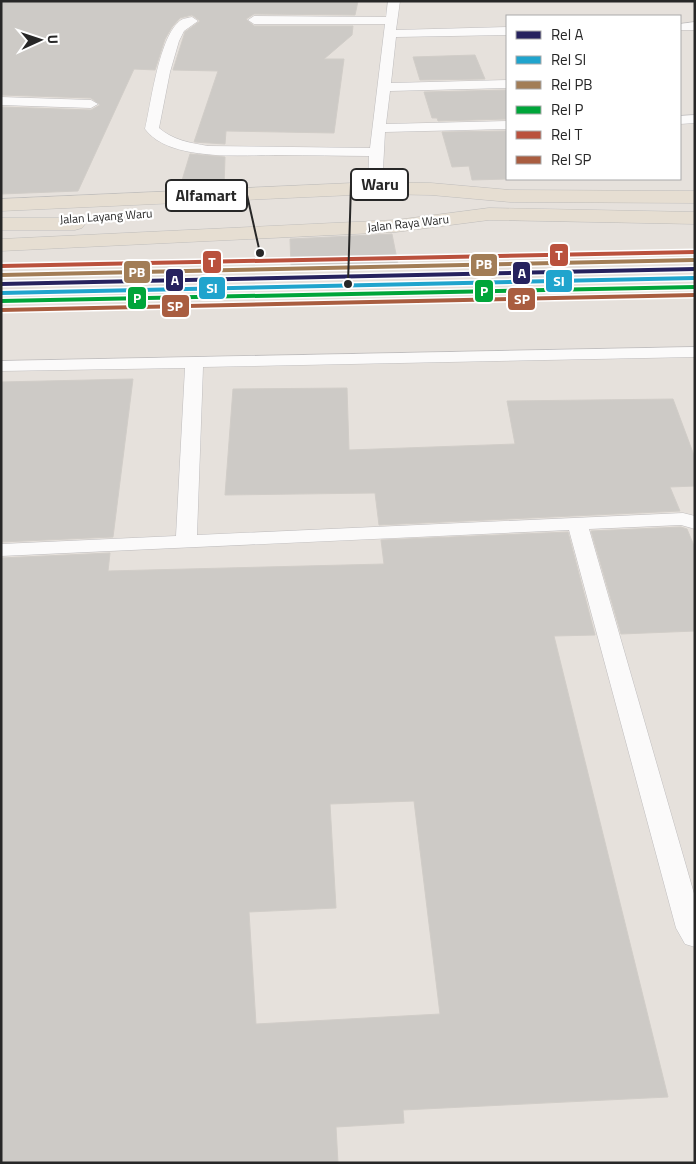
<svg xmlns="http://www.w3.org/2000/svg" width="696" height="1164" font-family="'Titillium Web',sans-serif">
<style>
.building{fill:#cdcac6;stroke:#d1cdc8;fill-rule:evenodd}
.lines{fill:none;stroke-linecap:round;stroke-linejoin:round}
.service-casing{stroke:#bfbdbe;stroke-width:1}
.trunk-casing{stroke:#bfbdbb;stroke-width:1}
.service{fill:#fbfafa;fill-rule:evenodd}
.trunk{fill:#e6ded2;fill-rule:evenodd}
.rail-1-casing{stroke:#fff;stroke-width:3}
.rail-2-casing{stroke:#fff;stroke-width:3}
.rail-3-casing{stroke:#fff;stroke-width:3}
.rail-4-casing{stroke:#fff;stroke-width:3}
.rail-5-casing{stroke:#fff;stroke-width:3}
.rail-6-casing{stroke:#fff;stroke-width:3}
.rail-1{fill:#26225e;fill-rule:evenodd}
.rail-2{fill:#20a4cd;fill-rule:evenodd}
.rail-3{fill:#a27d56;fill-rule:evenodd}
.rail-4{fill:#00a53a;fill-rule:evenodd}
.rail-5{fill:#ba513d;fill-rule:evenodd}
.rail-6{fill:#a95d40;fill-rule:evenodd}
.labels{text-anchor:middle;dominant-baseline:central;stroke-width:4.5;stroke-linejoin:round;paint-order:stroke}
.far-street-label{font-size:12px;fill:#272727;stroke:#fff}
.leader{fill:none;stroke:#272727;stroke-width:2}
.callout-dot{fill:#272727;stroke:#fff;stroke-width:2}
.callout{fill:#fff;stroke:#272727;stroke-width:2}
.callout-label{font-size:16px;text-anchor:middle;font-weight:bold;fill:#272727}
.line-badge{stroke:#fff;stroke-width:2}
.badge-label{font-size:14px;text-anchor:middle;font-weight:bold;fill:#fff}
</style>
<rect width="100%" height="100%" fill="#e6e1dc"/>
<path class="building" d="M 1,1 L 358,1 L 355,15 L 254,14 L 246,19 L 254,26 L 353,26 L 352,35 L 324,59 L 344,59 L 334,133 L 226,131 L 225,144 L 194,142 L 218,71 L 173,70 L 185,32 L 200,21 L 192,15 L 180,18 L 172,27 L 165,39 L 155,70 L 134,69 L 78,191 L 1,194 L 1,107 L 91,110 L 100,105 L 91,98 L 1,95 Z
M 475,55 L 485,79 L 420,80 L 413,57 Z
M 507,90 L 507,119 L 438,121 L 437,118 L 432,118 L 424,92 Z
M 507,131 L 507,179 L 472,180 L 469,166 L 452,167 L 442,132 Z
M 190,154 L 225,157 L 224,186 L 180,187 Z
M 392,234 L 398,264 L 291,267 L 290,239 Z
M 133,379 L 113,537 L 1,542 L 1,382 Z
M 347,388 L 349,450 L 515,444 L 507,401 L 673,399 L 695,458 L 695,486 L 670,487 L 680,511 L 379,525 L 375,493 L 225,495 L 233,389 Z
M 681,527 L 687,529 L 695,548 L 695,631 L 621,634 L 591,531 Z
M 568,532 L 595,635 L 554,636 L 668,1097 L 403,1110 L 404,1123 L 336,1127 L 338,1163 L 1,1163 L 1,558 L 110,553 L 108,571 L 384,564 L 381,540 ZM 414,801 L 440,1014 L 256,1024 L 249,912 L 336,908 L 330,804 Z"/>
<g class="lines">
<defs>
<path id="service" d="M 388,1 L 400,1 L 396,30 L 507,27 L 507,35 L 396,37 L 391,83 L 507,80 L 507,88 L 390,91 L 386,124 L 507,121 L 507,129 L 385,132 L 382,188 L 380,191 L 370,191 L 368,188 L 369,156 C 339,156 310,155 281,155 C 244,155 169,162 145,129 C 151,104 159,35 181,20 C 184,18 189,18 192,17 L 198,21 L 184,31 L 179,41 L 170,72 L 159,128 C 173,140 190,143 208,146 L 370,148 L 385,24 L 254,24 L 248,20 L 254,16 L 386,17 Z
M 695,22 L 695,30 L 680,30 L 680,24 Z
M 1,97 L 91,100 L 98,104 L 91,108 L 1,105 Z
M 695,115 L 695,123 L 680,124 L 680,116 Z
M 695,347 L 695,357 L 203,367 L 197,535 L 683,513 L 695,516 L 695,529 L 681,525 L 589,529 L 695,897 L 695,947 L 685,944 L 676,928 L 569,530 L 1,556 L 1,544 L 176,536 L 185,368 L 1,371 L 1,361 Z"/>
<path id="trunk" d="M 375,182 L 431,183 L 510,190 L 695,191 L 695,203 L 510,202 L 431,195 L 375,194 L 1,211 L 1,199 Z
M 489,208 L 695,212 L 695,224 L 489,220 L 396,232 L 1,251 L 1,239 L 396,220 Z
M 1,218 L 75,218 L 82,220 L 85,224 L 82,228 L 75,230 L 1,230 Z"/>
</defs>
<use href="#service" class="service-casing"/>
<use href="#trunk" class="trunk-casing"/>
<use href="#service" class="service"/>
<use href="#trunk" class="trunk"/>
<defs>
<path id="rail-1" d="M 695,267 L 695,271 L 1,286 L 1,282 Z"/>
<path id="rail-2" d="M 695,276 L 695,280 L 1,295 L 1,291 Z"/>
<path id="rail-3" d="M 695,258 L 695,262 L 1,277 L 1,273 Z"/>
<path id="rail-4" d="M 695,285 L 695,289 L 1,303 L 1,299 Z"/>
<path id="rail-5" d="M 695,250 L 695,254 L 1,268 L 1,264 Z"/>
<path id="rail-6" d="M 695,293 L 695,297 L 1,312 L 2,308 Z"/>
</defs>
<use href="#rail-1" class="rail-1-casing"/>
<use href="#rail-2" class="rail-2-casing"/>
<use href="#rail-3" class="rail-3-casing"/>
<use href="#rail-4" class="rail-4-casing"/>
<use href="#rail-5" class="rail-5-casing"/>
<use href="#rail-6" class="rail-6-casing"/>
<use href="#rail-1" class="rail-1"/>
<use href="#rail-2" class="rail-2"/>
<use href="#rail-3" class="rail-3"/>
<use href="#rail-4" class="rail-4"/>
<use href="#rail-5" class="rail-5"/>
<use href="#rail-6" class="rail-6"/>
</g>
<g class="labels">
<g class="far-street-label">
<text transform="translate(106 216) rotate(-4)">Jalan Layang Waru</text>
<text transform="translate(408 223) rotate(-6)">Jalan Raya Waru</text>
</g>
</g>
<path class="leader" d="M348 284L351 184M260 253L247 195"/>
<g class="callout-dot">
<circle cx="348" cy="284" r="5"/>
<circle cx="260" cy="253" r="5"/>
</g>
<g class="callout">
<rect x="351" y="169" width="57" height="31" rx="5"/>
<rect x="166" y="180" width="81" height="31" rx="5"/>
</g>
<g class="callout-label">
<text x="380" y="190">Waru</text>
<text x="206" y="201">Alfamart</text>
</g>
<g class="line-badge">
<rect x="549" y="243" width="20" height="24" rx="5" fill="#ba513d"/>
<rect x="202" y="250" width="20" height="24" rx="5" fill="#ba513d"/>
<rect x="470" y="253" width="28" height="24" rx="5" fill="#a27d56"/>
<rect x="123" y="260" width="28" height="24" rx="5" fill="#a27d56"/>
<rect x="512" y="261" width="19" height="24" rx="5" fill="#26225e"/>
<rect x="165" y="268" width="19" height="24" rx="5" fill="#26225e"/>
<rect x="545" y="269" width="28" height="24" rx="5" fill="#20a4cd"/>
<rect x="198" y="276" width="28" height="24" rx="5" fill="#20a4cd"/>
<rect x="474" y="279" width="20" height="24" rx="5" fill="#00a53a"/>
<rect x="127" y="286" width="20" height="24" rx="5" fill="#00a53a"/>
<rect x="507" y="287" width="29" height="24" rx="5" fill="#a95d40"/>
<rect x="161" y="294" width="29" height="24" rx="5" fill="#a95d40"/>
</g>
<g class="badge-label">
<text x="559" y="260">T</text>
<text x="212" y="267">T</text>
<text x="484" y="269">PB</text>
<text x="137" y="277">PB</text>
<text x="522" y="278">A</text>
<text x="175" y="285">A</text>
<text x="559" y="286">SI</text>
<text x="212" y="293">SI</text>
<text x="484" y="296">P</text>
<text x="137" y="303">P</text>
<text x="522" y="304">SP</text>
<text x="175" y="311">SP</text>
</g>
<rect width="696" height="1164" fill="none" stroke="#272727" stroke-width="5"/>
<rect x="506" y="15" width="175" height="165" fill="#ffffff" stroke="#a9a9a9"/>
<rect x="516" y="31" width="25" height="8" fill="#26225e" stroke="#a9a9a9"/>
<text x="551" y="40" font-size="15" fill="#272727">Rel A</text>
<rect x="516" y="56" width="25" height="8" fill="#20a4cd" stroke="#a9a9a9"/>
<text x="551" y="65" font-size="15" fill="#272727">Rel SI</text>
<rect x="516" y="81" width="25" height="8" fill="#a27d56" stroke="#a9a9a9"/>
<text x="551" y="90" font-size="15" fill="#272727">Rel PB</text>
<rect x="516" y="106" width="25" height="8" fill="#00a53a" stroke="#a9a9a9"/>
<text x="551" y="115" font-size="15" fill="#272727">Rel P</text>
<rect x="516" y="131" width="25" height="8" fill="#ba513d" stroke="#a9a9a9"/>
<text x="551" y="140" font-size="15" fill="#272727">Rel T</text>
<rect x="516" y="156" width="25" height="8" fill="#a95d40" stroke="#a9a9a9"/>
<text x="551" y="165" font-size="15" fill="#272727">Rel SP</text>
<g transform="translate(40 40) rotate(87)" stroke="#ffffff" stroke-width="4" paint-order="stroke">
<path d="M0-4L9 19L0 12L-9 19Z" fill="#272727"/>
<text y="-8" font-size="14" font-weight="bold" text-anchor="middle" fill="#272727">U</text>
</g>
</svg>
